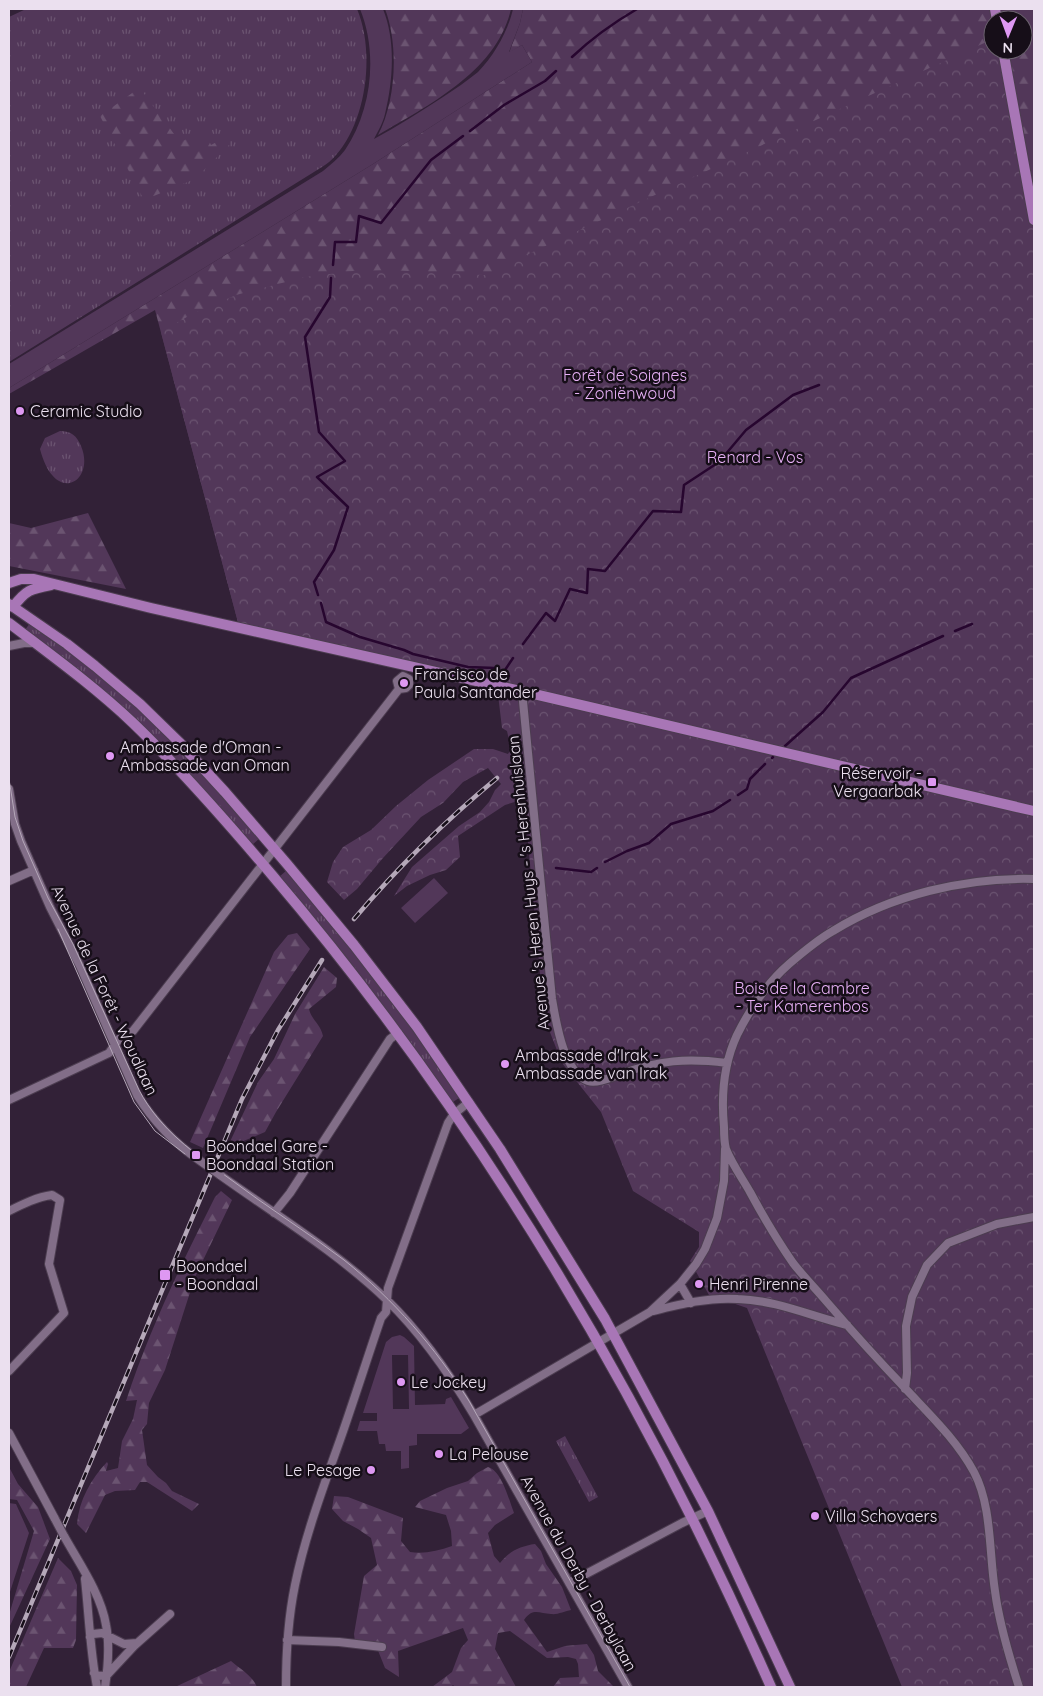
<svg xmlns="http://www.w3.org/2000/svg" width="1043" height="1696" font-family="Quicksand,sans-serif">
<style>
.grass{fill:url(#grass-tufts)}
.forest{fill:url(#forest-firs);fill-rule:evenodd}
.park{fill:url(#park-crowns)}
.garden{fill:#523759;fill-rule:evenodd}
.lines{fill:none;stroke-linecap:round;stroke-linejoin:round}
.stream{stroke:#27062f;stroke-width:2.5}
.minor-casing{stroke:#4c3d50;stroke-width:10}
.major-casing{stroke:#4c3d50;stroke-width:12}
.minor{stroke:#826e88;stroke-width:8}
.major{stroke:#a876b6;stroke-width:10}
.tram{stroke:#b5a8b9;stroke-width:1}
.rail-casing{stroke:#b5a8b9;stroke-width:4.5}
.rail{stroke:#160e18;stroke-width:2.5;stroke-dasharray:8;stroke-linecap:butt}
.minor-bridge-casing{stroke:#4c3d50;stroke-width:10;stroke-linecap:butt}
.minor-bridge{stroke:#826e88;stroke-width:8}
.poi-dot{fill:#de98f2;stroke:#160e18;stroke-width:2}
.labels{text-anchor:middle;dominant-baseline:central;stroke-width:5;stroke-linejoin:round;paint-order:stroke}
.park-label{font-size:16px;fill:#e8b1f7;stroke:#160e18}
.poi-label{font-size:16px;fill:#ebe0ef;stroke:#160e18;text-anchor:start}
.street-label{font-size:16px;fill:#ebe0ef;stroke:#160e18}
</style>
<defs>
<pattern id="grass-tufts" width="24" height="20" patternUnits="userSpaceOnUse" patternTransform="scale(1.25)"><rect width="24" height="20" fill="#523759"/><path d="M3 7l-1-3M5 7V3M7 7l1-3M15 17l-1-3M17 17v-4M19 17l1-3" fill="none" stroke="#6b5471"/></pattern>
<pattern id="forest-firs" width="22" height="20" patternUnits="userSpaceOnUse" patternTransform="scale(1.25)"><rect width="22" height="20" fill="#523759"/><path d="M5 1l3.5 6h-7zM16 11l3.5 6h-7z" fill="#6b5471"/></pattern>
<pattern id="park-crowns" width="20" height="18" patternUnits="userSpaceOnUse" patternTransform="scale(1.25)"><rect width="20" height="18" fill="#523759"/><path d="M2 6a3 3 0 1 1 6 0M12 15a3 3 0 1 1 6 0" fill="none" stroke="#6b5471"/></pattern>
</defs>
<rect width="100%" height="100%" fill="#322137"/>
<path class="grass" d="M 26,9 L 357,9 C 375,51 367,120 336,155 C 332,160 327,164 322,167 L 9,362 L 9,17 Z
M 60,431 C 71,431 77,436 81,446 C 96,481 55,507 40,449 L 45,438 Z
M 30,623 C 62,645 95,668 124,694 C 172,739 216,789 260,838 L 252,845 L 215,804 L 25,630 Z
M 287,870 L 389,996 L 460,1095 L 459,1098 L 453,1102 L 451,1101 L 380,1003 L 279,877 Z
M 565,1436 L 598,1497 L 589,1502 L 556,1441 Z"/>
<path class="forest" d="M 385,9 L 511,9 C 497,71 429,105 378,135 C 396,101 399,45 385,9 Z
M 523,9 L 1034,9 L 1034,813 L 239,626 L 155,310 L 9,394 L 9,388 L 373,164 L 532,62 L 522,45 L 509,53 L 520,23 ZM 993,20 L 1023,20 L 1023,50 L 993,50 Z
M 135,91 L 142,91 L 180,142 L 194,136 L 207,136 L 211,145 L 226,137 L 230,144 L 195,179 L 144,200 L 100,116 Z
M 88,513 L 126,589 L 9,566 L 9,523 L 31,528 Z
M 297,933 L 310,949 L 250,1037 L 203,1148 L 190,1142 L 274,952 L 288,935 Z
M 324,967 L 337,978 L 336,987 L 309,1009 C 312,1021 320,1023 323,1036 L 276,1112 L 265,1132 L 227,1148 L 258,1082 L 274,1059 L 295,1014 Z
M 221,1191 L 232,1200 L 195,1277 L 165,1370 L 149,1403 L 147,1424 L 142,1430 L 147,1465 L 158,1477 L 166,1483 L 172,1491 L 199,1504 L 192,1511 L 147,1482 L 140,1482 L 135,1490 L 115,1491 L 105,1495 L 86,1533 L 77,1524 C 79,1500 91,1479 107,1462 L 108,1464 L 106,1471 L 118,1468 L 122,1441 L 133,1419 L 137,1400 L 126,1401 C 149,1330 182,1263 215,1197 Z
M 9,1467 L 18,1484 L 38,1507 L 50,1539 L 9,1628 L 9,1615 L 34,1531 L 17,1500 L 9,1499 Z
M 488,1467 C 502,1471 509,1500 514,1513 L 495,1525 L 488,1533 L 494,1556 L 500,1563 C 509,1551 521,1546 535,1544 L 541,1551 L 546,1564 L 562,1587 L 571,1610 C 565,1611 557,1615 551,1614 C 540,1614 533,1607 524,1620 L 547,1652 L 565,1646 L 587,1644 L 594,1655 L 598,1671 L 614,1687 L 553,1687 L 560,1678 L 579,1677 L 578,1664 L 576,1659 L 568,1657 L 547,1658 L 510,1631 L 498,1633 L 495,1649 L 516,1687 L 455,1687 L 453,1685 L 451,1687 L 432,1687 L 452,1672 L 461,1648 L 468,1640 L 463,1628 L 398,1651 L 399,1677 L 385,1668 L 377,1648 L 355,1642 L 354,1634 L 364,1576 L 377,1565 L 371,1538 L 358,1529 L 343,1521 L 332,1509 L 334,1496 L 348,1497 L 403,1518 L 401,1541 L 410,1552 C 424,1554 438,1551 452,1546 L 451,1531 L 446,1515 L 415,1507 L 420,1501 L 447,1488 L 468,1481 L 477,1473 Z
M 58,1558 L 71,1571 L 77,1585 L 76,1640 L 73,1648 L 44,1648 L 26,1687 L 9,1687 L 9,1672 Z
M 231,1661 C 240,1669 252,1675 257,1687 L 175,1687 Z"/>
<path class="park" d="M 993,39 L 993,50 L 1000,50 L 1034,231 L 1034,1687 L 902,1687 L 747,1308 L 709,1295 L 690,1261 L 699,1247 L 699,1232 L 633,1191 L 601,1112 L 562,1063 L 544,1017 L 524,799 L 505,805 L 458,836 L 460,857 L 446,870 L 430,875 L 407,886 L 394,896 L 412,867 L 459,826 L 480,812 L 489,802 L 495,790 L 501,784 L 488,768 L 463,782 L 443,803 L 421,817 L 383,858 L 357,889 L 344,900 L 327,882 L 333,862 L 343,847 L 371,830 L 396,806 L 428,780 L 474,749 L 493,749 L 508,754 L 511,749 L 507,731 L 502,728 L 497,686 L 239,626 L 161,332 L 192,314 L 236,295 L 305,277 L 354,271 L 389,270 L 501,276 L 503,271 L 524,256 L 818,119 Z"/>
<path class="garden" d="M 360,9 L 383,9 C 396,41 393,81 385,114 C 383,123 378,131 374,139 C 398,126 421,111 443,97 C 455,89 467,81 478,72 C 494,56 508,31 513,9 L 523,9 L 520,23 L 509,52 L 522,45 L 532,62 L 373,164 L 9,388 L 9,364 L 323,171 C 331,164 339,158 345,150 C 372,110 378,53 360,9 Z
M 434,878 L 448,893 L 415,923 L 401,908 Z
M 400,1335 L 404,1337 L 414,1346 L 415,1405 L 445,1404 L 446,1399 L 451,1397 L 469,1428 L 461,1434 L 417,1434 L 417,1445 L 409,1446 L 409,1468 L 401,1469 L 401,1451 L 386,1451 L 385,1444 L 379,1444 L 377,1431 L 357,1431 L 360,1421 L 377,1421 L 377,1413 L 363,1413 L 386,1342 L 392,1337 ZM 392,1355 L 408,1355 L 409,1409 L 393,1409 Z
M 9,1503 L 16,1504 L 29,1533 L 9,1595 Z"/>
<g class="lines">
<path class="stream" d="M 572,57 C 592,38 613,23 637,9
M 470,131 L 504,105 L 545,81 L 556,71
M 333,265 L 335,242 L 356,242 L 359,216 L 381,223 L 431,160 L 463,136
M 318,595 L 314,582 L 334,550 L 348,507 L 317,477 L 345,461 L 319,432 L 305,337 L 330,297 L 331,278
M 321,603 L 326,622 L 360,637 L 404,650 L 413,654 L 468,667 L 495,668 L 509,676
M 955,631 L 972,624
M 523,644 L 546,613 L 555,621 L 570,589 L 587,593 L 588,569 L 605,571 L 653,511 L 681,512 L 684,485 L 719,462 L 746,430 L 793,395 L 819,385
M 503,673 L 513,658
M 785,746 L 823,712 L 851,678 L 943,636
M 772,758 L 773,757
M 738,795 L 747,789 L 750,779 L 765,764
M 605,862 L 627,851 L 649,843 L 671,824 L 713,811 L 730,800
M 556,868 L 591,872 L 597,868"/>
<defs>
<path id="minor" d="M 9,646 L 24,643 L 36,643
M 403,676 L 409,679 L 409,685 L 406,688 L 399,689 L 397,681 Z
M 522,691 L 552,999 C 556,1021 563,1072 588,1081 C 597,1084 612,1077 621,1074 C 659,1060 687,1058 727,1063
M 9,789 L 15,824 L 21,841 L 50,907 L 80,966 L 137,1095 C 154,1122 173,1142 199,1160
M 9,881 L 34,870
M 9,1100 L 109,1053 L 119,1039 L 133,1031 L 399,689
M 220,1175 C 276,1215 337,1252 387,1300 C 422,1334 449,1373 474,1415 L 628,1687
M 9,1211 C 23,1204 37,1197 52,1195 L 60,1200 L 49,1264 L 64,1313 L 9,1371
M 274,1213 L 290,1193 L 390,1039 L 398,1033
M 680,1284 L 691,1303
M 653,1311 C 681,1304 709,1297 738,1299 C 775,1300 811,1316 847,1325
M 905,1389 L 907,1373 L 906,1326 L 912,1297 L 927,1265 L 948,1243 L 997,1224 L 1034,1217
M 474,1415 L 650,1312 L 680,1284 L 696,1264 L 705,1249 L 717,1218 L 724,1181 L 725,1149
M 9,1433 L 55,1519
M 64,1536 C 79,1563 101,1594 106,1625 C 110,1645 108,1667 105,1687
M 85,1579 C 89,1615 90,1651 97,1687
M 569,1583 L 682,1523 L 708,1511
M 90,1637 L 93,1634 L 102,1633 L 124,1644 L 137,1643
M 287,1640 L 339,1642 L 382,1647
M 94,1673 L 98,1676 L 107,1675 L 134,1646 L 170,1614
M 286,1687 C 286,1653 288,1619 295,1585 C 305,1536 323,1488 340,1440 C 354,1400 367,1359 381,1318 L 386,1312 L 388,1288 L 448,1123 L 454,1114 L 469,1102
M 1019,1687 C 1009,1656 999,1623 995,1591 C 989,1553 992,1506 974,1472 C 956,1439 928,1413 904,1387 C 877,1359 851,1330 826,1301 C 815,1288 803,1276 793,1263 C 777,1240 763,1216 750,1192 C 742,1178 732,1164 726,1149 C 724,1142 724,1134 724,1127 C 721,1095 723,1065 737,1035 C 750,1009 767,983 789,964 C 803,952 817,940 833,931 C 891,895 966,877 1034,879"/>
<path id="major" d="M 995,9 L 997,20
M 1003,50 L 1034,220
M 9,583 L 21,579 L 34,579 L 151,608 L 534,694 L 1034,811
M 9,604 L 67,644 L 95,666 L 140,704 L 179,742 L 225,792 L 287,864 L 354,945 L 417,1027 L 500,1149 L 605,1319 L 708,1511 L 790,1687
M 13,607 C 26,590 30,589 51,585
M 9,623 C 51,655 94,686 133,723 C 182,770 228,823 272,875 C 478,1117 643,1396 771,1687"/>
</defs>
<use href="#minor" class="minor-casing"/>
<use href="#major" class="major-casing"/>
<use href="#minor" class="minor"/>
<use href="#major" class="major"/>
<path class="tram" d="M 9,779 L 15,817 L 23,841 L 48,898 L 73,944 L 139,1090 C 160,1130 194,1153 230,1179 C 267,1207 307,1232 344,1260 C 394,1300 435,1347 469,1401 L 630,1687
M 58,929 L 134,1102 L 155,1131 L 185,1154"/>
<defs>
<path id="rail" d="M 354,919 C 398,867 445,821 497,778
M 9,1657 L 242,1099 L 278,1030 L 322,960"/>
</defs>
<use href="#rail" class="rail-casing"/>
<use href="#rail" class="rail"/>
<defs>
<path id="minor-bridge" d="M 199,1160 L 220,1175
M 55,1519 L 64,1536"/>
</defs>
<use href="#minor-bridge" class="minor-bridge-casing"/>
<use href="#minor-bridge" class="minor-bridge"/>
</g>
<g class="poi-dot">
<circle cx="20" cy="411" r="5"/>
<circle cx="404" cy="683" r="5"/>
<circle cx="110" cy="756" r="5"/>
<rect x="927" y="777" width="10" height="10" rx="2.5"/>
<circle cx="505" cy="1064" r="5"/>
<rect x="191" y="1150" width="10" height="10" rx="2.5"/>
<rect x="159" y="1269" width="12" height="12" rx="2.5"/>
<circle cx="699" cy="1284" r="5"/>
<circle cx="401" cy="1382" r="5"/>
<circle cx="439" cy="1454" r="5"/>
<circle cx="371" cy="1470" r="5"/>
<circle cx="815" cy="1516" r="5"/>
</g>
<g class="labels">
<g class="park-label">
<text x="625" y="375">Forêt de Soignes<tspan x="625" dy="18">- Zoniënwoud</tspan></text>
<text x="755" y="457">Renard - Vos</text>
<text x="802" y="988">Bois de la Cambre<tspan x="802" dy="18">- Ter Kamerenbos</tspan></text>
</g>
<g class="poi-label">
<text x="30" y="411">Ceramic Studio</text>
<text x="414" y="674">Francisco de<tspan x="414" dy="18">Paula Santander</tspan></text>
<text x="120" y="747">Ambassade d'Oman -<tspan x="120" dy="18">Ambassade van Oman</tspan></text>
<text x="922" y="773" text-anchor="end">Réservoir -<tspan x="922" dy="18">Vergaarbak</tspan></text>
<text x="515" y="1055">Ambassade d'Irak -<tspan x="515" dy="18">Ambassade van Irak</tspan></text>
<text x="206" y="1146">Boondael Gare -<tspan x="206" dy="18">Boondaal Station</tspan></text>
<text x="176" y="1266">Boondael<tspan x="176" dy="18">- Boondaal</tspan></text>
<text x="709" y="1284">Henri Pirenne</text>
<text x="411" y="1382">Le Jockey</text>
<text x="449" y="1454">La Pelouse</text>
<text x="361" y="1470" text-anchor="end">Le Pesage</text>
<text x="825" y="1516">Villa Schovaers</text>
</g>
<g class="street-label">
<text transform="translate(528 883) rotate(-96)">Avenue 's Heren Huys - 's Herenhuislaan</text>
<text transform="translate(105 990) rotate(65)">Avenue de la Forêt - Woudlaan</text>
<text transform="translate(579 1573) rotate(61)">Avenue du Derby - Derbylaan</text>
</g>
</g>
<rect width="1043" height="1696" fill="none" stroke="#ebe0ef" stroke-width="20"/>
<g transform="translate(1008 35) rotate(181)"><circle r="24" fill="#160e18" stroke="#6b626e"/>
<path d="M0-4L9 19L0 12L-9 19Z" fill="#de98f2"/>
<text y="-8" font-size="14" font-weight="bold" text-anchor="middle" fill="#ebe0ef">N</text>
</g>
</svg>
